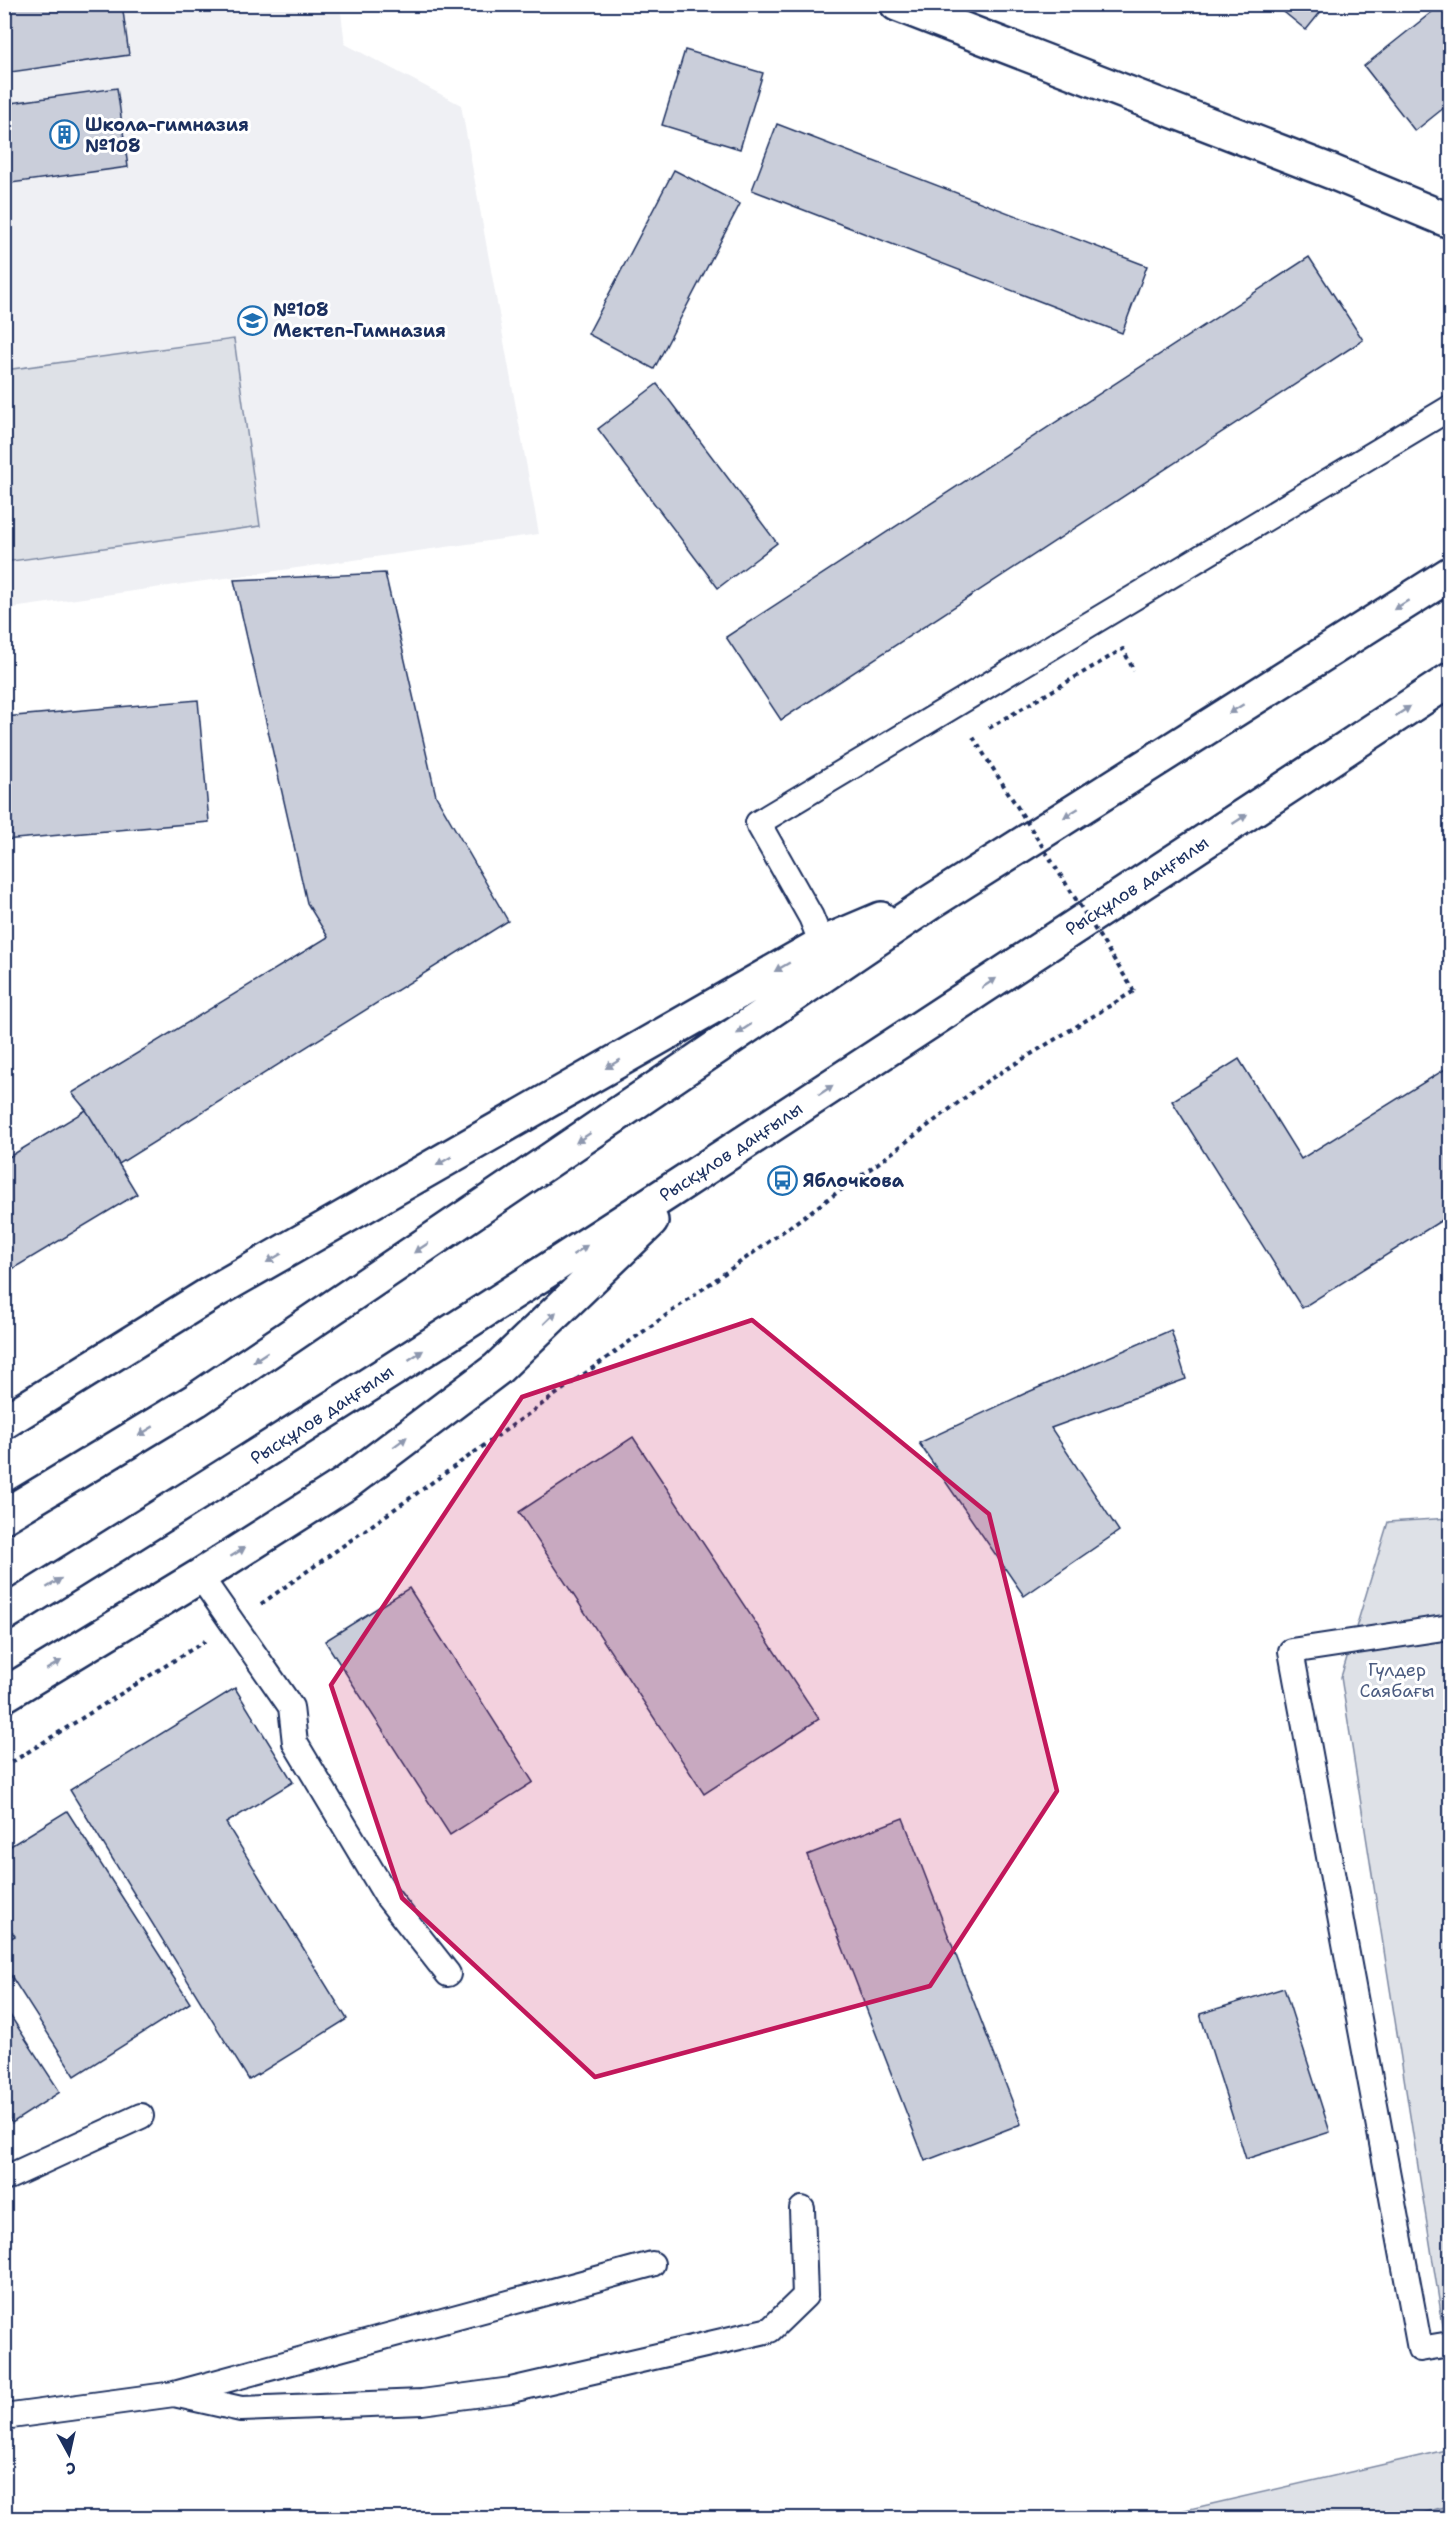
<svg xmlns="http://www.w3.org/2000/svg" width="1455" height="2523" font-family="'Shantell Sans',sans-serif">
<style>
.built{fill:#eff0f4}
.green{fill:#dee1e7;stroke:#7c88a2;stroke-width:1.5}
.water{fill:#b5bbca;stroke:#77839f;stroke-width:1.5}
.building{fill:#caceda;stroke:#1b2f5e;stroke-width:1.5}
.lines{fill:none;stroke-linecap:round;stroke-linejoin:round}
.service-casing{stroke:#1b2f5e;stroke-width:28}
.minor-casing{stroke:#1b2f5e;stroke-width:38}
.primary-casing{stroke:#1b2f5e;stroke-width:38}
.path{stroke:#1b2f5e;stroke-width:4;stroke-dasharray:4.5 4.5;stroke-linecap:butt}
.service{stroke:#fff;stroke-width:24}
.minor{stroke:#fff;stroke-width:33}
.primary{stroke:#fff;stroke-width:33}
.path-bridge{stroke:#1b2f5e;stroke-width:4;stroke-dasharray:4.5 4.5;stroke-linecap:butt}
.oneway{fill:#8d97ae}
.marked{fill:#c2185b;fill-opacity:0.2;stroke:#c2185b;stroke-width:4.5;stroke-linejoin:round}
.labels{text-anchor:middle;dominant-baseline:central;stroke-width:6;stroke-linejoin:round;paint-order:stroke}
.poi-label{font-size:18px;font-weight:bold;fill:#1b2f5e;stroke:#fff;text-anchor:start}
.street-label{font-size:18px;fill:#1b2f5e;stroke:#fff}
.park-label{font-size:18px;fill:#4c5c80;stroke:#fff}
</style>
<rect width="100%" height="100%" fill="#fff"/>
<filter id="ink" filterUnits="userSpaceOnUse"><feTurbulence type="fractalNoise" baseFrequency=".0167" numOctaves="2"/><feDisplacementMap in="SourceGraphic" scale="12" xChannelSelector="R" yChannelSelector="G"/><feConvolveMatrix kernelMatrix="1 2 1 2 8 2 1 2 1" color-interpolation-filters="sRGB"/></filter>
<g filter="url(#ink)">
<path class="built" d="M 4,5 L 340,5 L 345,44 L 461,105 L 539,534 L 5,609 Z"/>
<path class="green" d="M 234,339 L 260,526 L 5,562 L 5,370 Z
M 1450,1518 L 1450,2370 L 1341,1677 L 1388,1522 Z
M 1450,2449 L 1450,2518 L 1151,2518 Z"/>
<path class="water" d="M 1450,2505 L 1450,2518 L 1406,2518 Z"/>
<path class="building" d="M 4,4 L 122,4 L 129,55 L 4,73 Z
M 1274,4 L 1327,4 L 1306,30 Z
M 1442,4 L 1450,4 L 1450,103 L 1415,131 L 1364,66 Z
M 685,50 L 763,73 L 740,149 L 662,125 Z
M 117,88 L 128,167 L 4,184 L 4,104 Z
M 777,124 L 1147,266 L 1122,333 L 752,190 Z
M 674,170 L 740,204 L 654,369 L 588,334 Z
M 1309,257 L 1363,340 L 781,720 L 726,637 Z
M 657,384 L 777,543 L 718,588 L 598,429 Z
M 385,573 L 436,796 L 508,921 L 119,1164 L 86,1110 L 72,1093 L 328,937 L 307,903 L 234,580 Z
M 198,700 L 209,822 L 4,840 L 4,717 Z
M 1239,1059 L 1301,1159 L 1450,1066 L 1450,1215 L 1302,1308 L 1172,1101 Z
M 86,1110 L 137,1194 L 4,1274 L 4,1160 Z
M 1171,1330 L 1186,1379 L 1051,1428 L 1119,1531 L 1024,1596 L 919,1443 L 1026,1393 Z
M 633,1437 L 819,1719 L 704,1794 L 519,1512 Z
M 409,1588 L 533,1782 L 450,1835 L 325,1641 Z
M 235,1688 L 293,1782 L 226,1823 L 347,2019 L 249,2080 L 70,1790 Z
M 67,1811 L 190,2003 L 75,2076 L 4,1965 L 4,1942 L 15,1936 L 4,1921 L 4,1850 Z
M 903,1818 L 1021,2124 L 925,2161 L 807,1855 Z
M 4,1921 L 15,1936 L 4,1942 Z
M 1284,1988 L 1330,2132 L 1246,2159 L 1200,2014 Z
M 4,2006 L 60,2092 L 12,2123 L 4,2111 Z"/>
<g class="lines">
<defs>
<path id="service" d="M 822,944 L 811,917 L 758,823 L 1450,408
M 200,1576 L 291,1707 L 295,1743 L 386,1895 L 448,1974
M 1450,1627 L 1291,1651 L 1420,2349 L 1450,2344
M 4,2179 L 141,2116
M 174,2394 L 241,2409 L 422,2402 L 511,2390 L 770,2330 L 805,2296 L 802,2209
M 4,2417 L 174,2394 L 652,2264"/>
<path id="minor" d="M 897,4 L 1332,172 L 1450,221"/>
<path id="primary" d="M 4,1422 L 210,1294 L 822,944 L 881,919
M 4,1516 L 196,1400 L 931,902 L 1450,574
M 4,1614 C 492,1312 971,995 1450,680
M 4,1695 L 200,1576 L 345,1484 L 497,1369 L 651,1221"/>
</defs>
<use href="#service" class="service-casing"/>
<use href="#minor" class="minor-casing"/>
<use href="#primary" class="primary-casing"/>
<path class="path" d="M 989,728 L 1123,649 L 1134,671
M 261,1604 L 534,1410 L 877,1164 L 987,1081 L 1134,991
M 4,1767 L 205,1641"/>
<use href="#service" class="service"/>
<use href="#minor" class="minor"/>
<use href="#primary" class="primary"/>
<path class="path-bridge" d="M 973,737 L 1134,991"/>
</g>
<defs><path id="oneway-solid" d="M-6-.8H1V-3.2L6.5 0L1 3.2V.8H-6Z" transform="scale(1.5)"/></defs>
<g class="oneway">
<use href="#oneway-solid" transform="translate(1401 605) rotate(148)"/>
<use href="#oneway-solid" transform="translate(1236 709) rotate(148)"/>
<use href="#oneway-solid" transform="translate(1403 711) rotate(-33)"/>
<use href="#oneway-solid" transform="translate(1071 813) rotate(148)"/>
<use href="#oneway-solid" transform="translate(1240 819) rotate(-33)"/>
<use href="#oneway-solid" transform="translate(782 967) rotate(150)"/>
<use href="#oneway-solid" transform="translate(989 983) rotate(-33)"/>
<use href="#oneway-solid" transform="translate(744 1029) rotate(146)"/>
<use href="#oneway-solid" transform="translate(613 1064) rotate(150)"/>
<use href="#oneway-solid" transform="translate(826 1090) rotate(-33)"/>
<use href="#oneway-solid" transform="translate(583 1138) rotate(146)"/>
<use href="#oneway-solid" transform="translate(444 1161) rotate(150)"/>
<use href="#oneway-solid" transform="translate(421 1248) rotate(146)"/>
<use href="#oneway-solid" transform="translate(580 1250) rotate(-33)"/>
<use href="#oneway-solid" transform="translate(274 1258) rotate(150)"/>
<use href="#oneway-solid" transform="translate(550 1318) rotate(-44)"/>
<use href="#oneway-solid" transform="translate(416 1355) rotate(-33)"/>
<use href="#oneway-solid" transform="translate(260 1357) rotate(146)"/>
<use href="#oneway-solid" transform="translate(146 1431) rotate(149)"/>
<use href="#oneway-solid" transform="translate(400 1442) rotate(-37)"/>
<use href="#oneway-solid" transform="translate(238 1552) rotate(-32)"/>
<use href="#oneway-solid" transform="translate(54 1583) rotate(-32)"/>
<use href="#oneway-solid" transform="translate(54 1665) rotate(-31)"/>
</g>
</g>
<path class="marked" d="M 752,1320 L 989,1514 L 1057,1791 L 930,1986 L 595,2077 L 402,1898 L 331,1685 L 522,1397 Z"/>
<defs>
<symbol id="building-ring" viewBox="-11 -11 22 22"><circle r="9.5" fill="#fff" stroke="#1f6fb2" stroke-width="1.5"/><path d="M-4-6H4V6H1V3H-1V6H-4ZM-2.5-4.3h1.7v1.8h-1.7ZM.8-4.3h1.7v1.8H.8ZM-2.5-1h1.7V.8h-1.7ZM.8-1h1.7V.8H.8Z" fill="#1f6fb2"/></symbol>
<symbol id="school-ring" viewBox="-11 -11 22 22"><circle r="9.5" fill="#fff" stroke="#1f6fb2" stroke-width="1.5"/><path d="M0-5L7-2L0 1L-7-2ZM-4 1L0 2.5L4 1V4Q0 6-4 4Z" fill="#1f6fb2"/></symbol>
<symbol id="bus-ring" viewBox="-11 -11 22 22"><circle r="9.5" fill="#fff" stroke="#1f6fb2" stroke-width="1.5"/><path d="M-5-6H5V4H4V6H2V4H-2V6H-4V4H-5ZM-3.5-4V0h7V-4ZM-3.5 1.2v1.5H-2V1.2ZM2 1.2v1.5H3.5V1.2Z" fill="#1f6fb2"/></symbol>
</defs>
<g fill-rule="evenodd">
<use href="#building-ring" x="48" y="118" width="33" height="33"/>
<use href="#school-ring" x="236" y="304" width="33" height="33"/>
<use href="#bus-ring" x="766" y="1164" width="33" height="33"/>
</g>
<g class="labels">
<g class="poi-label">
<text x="85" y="125">Школа-гимназия<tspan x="85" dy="21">№108</tspan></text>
<text x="273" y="310">№108<tspan x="273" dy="21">Мектеп-Гимназия</tspan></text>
<text x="803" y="1181">Яблочкова</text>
</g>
<g class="street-label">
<text transform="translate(1137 886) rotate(-33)">Рысқұлов даңғылы</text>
<text transform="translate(731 1152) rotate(-33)">Рысқұлов даңғылы</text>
<text transform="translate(322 1415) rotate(-33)">Рысқұлов даңғылы</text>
</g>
<g class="park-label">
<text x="1397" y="1670">Гүлдер<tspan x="1397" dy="21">Саябағы</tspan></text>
</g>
</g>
<rect width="1455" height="2523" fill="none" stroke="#fff" stroke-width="24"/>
<rect x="12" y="12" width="1431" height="2499" fill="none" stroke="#1b2f5e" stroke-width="2" filter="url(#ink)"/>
<g transform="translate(69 2454) rotate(172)" stroke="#ffffff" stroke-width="4.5" paint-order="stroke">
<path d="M0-4.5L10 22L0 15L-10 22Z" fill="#1b2f5e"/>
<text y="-9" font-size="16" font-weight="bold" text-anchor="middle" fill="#1b2f5e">С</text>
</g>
</svg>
